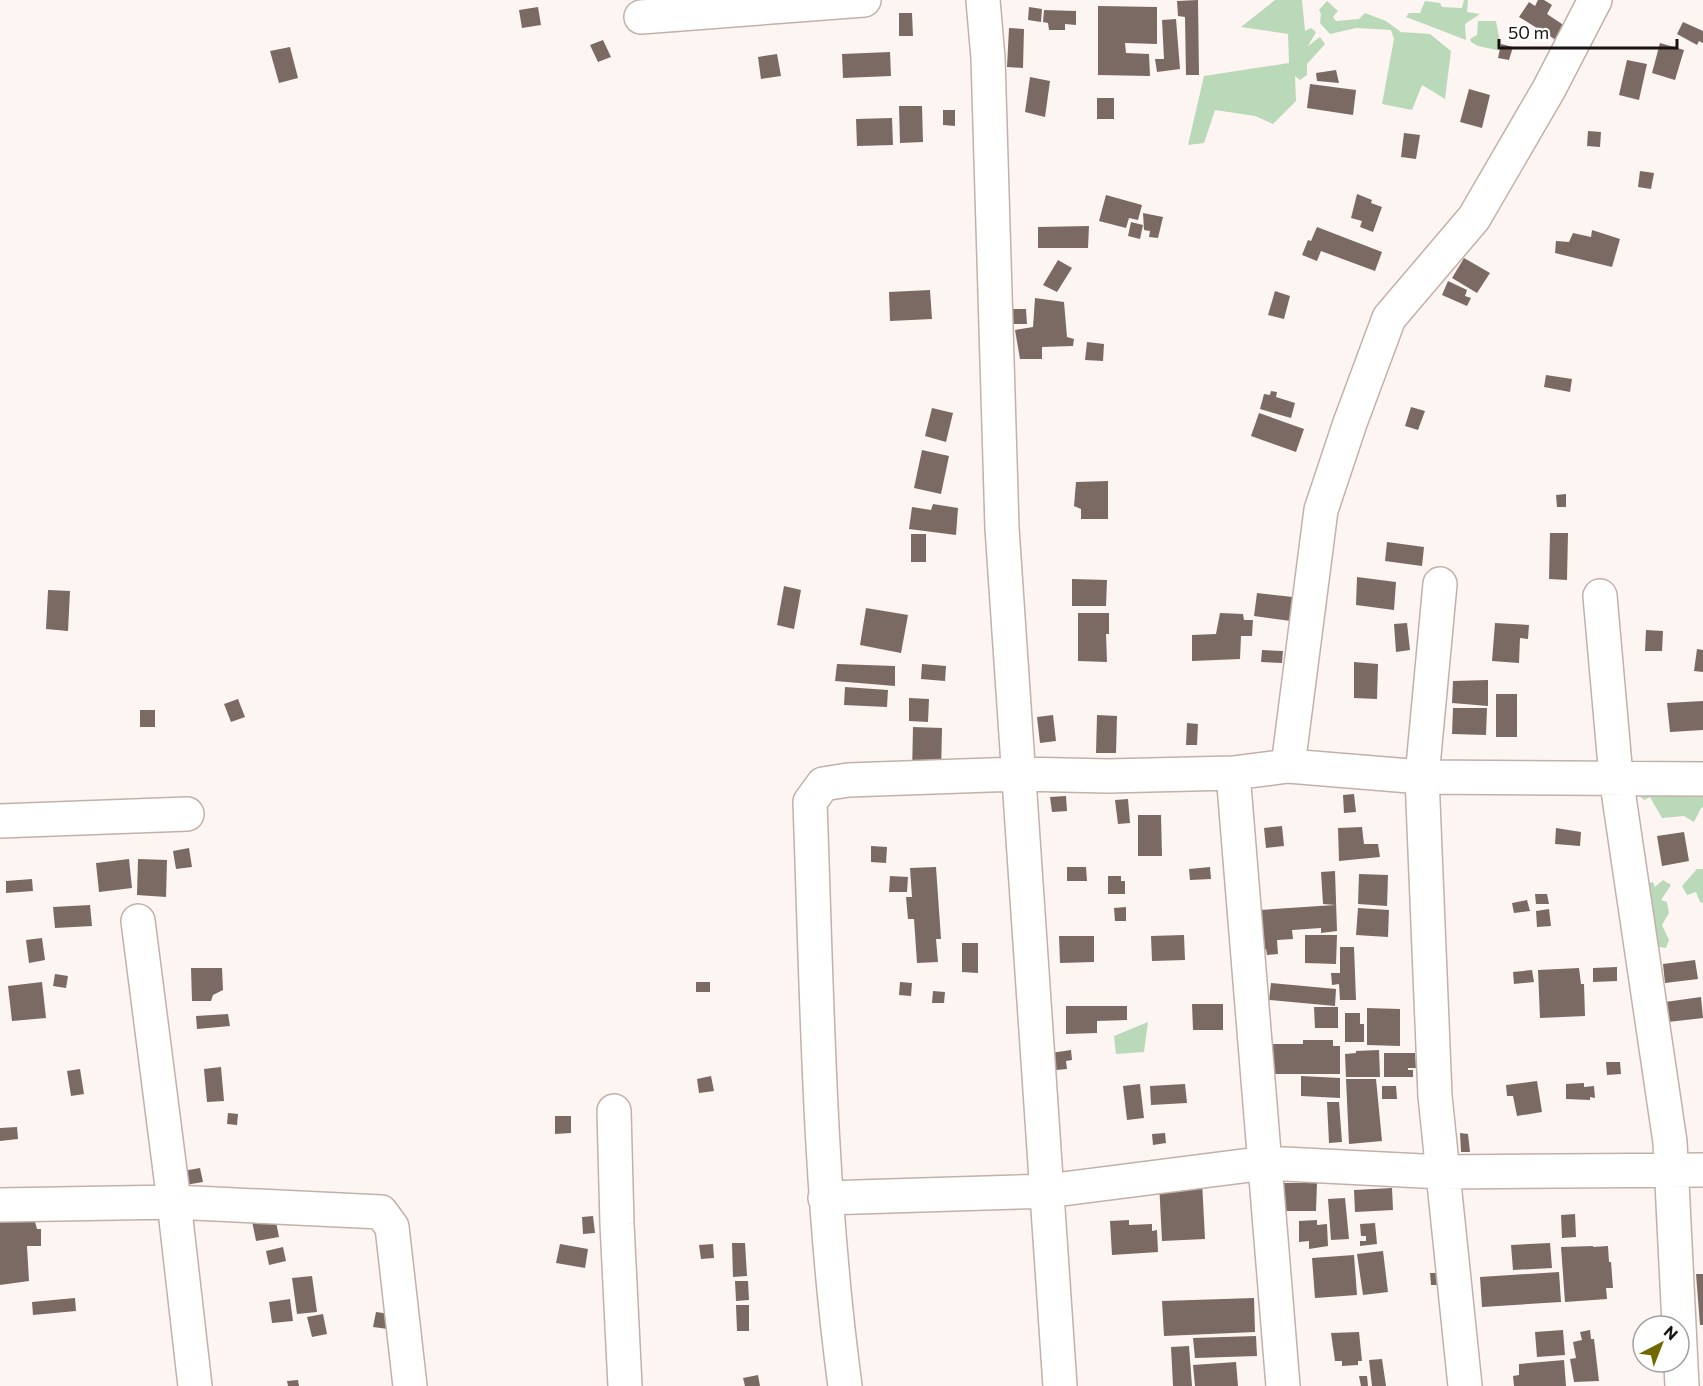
<svg xmlns="http://www.w3.org/2000/svg" width="1703" height="1386" font-family="Commissioner,sans-serif">
<style>
.green{fill:#bad9b9}
.building{fill:#7b6a64}
.lines{fill:none;stroke-linecap:round;stroke-linejoin:round}
.minor-casing{stroke:#c3b0a9;stroke-width:36}
.minor{stroke:#fff;stroke-width:33}
</style>
<rect width="100%" height="100%" fill="#fdf5f2"/>
<path class="green" d="M 1275,0 L 1302,0 L 1305,31 L 1311,28 L 1316,32 L 1308,46 L 1320,37 L 1325,44 L 1307,64 L 1307,75 L 1300,80 L 1295,76 L 1296,101 L 1273,124 L 1255,116 L 1215,110 L 1204,143 L 1188,145 L 1204,76 L 1289,63 L 1288,34 L 1241,27 Z
M 1464,0 L 1468,0 L 1467,12 L 1480,14 L 1465,24 L 1466,40 L 1406,17 L 1409,13 L 1420,13 L 1425,1 L 1440,3 L 1442,7 L 1462,8 Z
M 1327,1 L 1338,11 L 1333,17 L 1336,21 L 1359,19 L 1365,13 L 1386,21 L 1401,32 L 1430,34 L 1451,51 L 1445,99 L 1422,85 L 1412,110 L 1382,104 L 1394,39 L 1391,30 L 1356,28 L 1330,34 L 1320,23 L 1321,14 L 1319,10 Z
M 1478,21 L 1496,21 L 1500,42 L 1497,50 L 1478,46 L 1471,42 L 1470,39 L 1477,35 Z
M 1703,783 L 1703,807 L 1701,808 L 1694,822 L 1684,816 L 1662,818 L 1650,797 L 1644,800 L 1636,793 Z
M 1697,869 L 1703,869 L 1703,903 L 1700,902 L 1696,892 L 1687,895 L 1682,886 Z
M 1663,880 L 1671,885 L 1661,900 L 1667,902 L 1669,913 L 1662,925 L 1669,940 L 1666,948 L 1646,945 L 1639,885 L 1653,882 L 1655,887 Z
M 1148,1022 L 1144,1052 L 1116,1054 L 1114,1036 Z"/>
<path class="building" d="M 1198,0 L 1199,75 L 1186,75 L 1185,17 L 1178,16 L 1177,1 Z
M 1538,0 L 1544,0 L 1552,5 L 1547,14 L 1565,26 L 1556,40 L 1519,17 L 1529,2 L 1535,6 Z
M 1098,6 L 1157,7 L 1157,44 L 1125,43 L 1126,53 L 1149,54 L 1150,76 L 1098,75 Z
M 538,7 L 541,25 L 522,28 L 519,10 Z
M 1029,7 L 1042,9 L 1041,22 L 1028,20 Z
M 1044,10 L 1076,11 L 1076,25 L 1065,24 L 1065,30 L 1049,30 L 1048,23 L 1043,22 Z
M 899,13 L 912,13 L 913,36 L 899,36 Z
M 1176,19 L 1180,69 L 1157,72 L 1155,59 L 1164,59 L 1162,20 Z
M 1683,22 L 1703,31 L 1703,43 L 1699,41 L 1697,45 L 1677,34 Z
M 1009,28 L 1024,29 L 1023,68 L 1007,67 Z
M 603,40 L 611,57 L 598,62 L 590,45 Z
M 1660,43 L 1684,50 L 1675,80 L 1652,73 Z
M 1501,44 L 1513,47 L 1509,60 L 1498,58 Z
M 290,47 L 298,78 L 279,83 L 270,51 Z
M 890,52 L 891,76 L 843,78 L 842,54 Z
M 777,54 L 781,76 L 761,79 L 758,57 Z
M 1627,60 L 1647,64 L 1639,100 L 1619,95 Z
M 1336,70 L 1339,83 L 1317,81 L 1316,73 Z
M 1030,77 L 1050,81 L 1045,117 L 1025,112 Z
M 1310,84 L 1356,90 L 1353,115 L 1307,108 Z
M 1469,89 L 1490,95 L 1482,128 L 1460,122 Z
M 1097,98 L 1114,98 L 1114,119 L 1097,119 Z
M 899,106 L 922,106 L 923,142 L 900,143 Z
M 943,110 L 955,110 L 955,126 L 943,125 Z
M 892,118 L 893,145 L 857,146 L 856,119 Z
M 1588,131 L 1601,132 L 1600,147 L 1587,146 Z
M 1404,133 L 1420,135 L 1416,159 L 1401,157 Z
M 1640,171 L 1654,173 L 1651,189 L 1638,187 Z
M 1357,194 L 1372,200 L 1371,203 L 1382,207 L 1373,232 L 1360,227 L 1362,221 L 1351,218 Z
M 1106,195 L 1142,205 L 1138,220 L 1129,218 L 1126,228 L 1099,221 Z
M 1143,213 L 1163,217 L 1158,238 L 1149,237 L 1150,231 L 1144,230 Z
M 1131,222 L 1143,225 L 1140,239 L 1128,236 Z
M 1089,226 L 1088,248 L 1038,248 L 1038,227 Z
M 1317,227 L 1382,252 L 1375,271 L 1321,251 L 1317,261 L 1302,255 L 1308,240 L 1311,241 Z
M 1592,230 L 1620,239 L 1612,267 L 1555,253 L 1556,241 L 1569,242 L 1573,233 L 1591,237 Z
M 1464,258 L 1490,273 L 1477,293 L 1452,278 Z
M 1058,260 L 1072,268 L 1057,292 L 1043,285 Z
M 1448,281 L 1467,290 L 1465,296 L 1471,298 L 1467,306 L 1442,295 Z
M 930,290 L 932,319 L 890,321 L 889,292 Z
M 1275,291 L 1290,296 L 1284,319 L 1268,315 Z
M 1035,298 L 1064,302 L 1067,337 L 1074,339 L 1073,346 L 1042,347 L 1042,359 L 1020,359 L 1015,330 L 1033,327 Z
M 1012,309 L 1026,309 L 1027,324 L 1012,324 Z
M 1087,342 L 1104,344 L 1103,361 L 1085,360 Z
M 1546,375 L 1572,379 L 1570,392 L 1544,387 Z
M 1271,391 L 1277,392 L 1276,397 L 1295,403 L 1291,418 L 1260,409 L 1264,394 L 1270,395 Z
M 1411,407 L 1425,411 L 1418,430 L 1405,426 Z
M 932,408 L 953,413 L 946,442 L 925,436 Z
M 1259,413 L 1304,429 L 1296,452 L 1251,436 Z
M 922,450 L 949,456 L 941,494 L 914,488 Z
M 1108,481 L 1108,519 L 1081,519 L 1081,509 L 1074,506 L 1076,482 Z
M 1566,494 L 1566,507 L 1557,507 L 1556,495 Z
M 933,504 L 958,508 L 956,535 L 909,529 L 912,507 L 931,510 Z
M 1550,533 L 1568,533 L 1567,580 L 1549,579 Z
M 911,534 L 926,534 L 926,562 L 911,562 Z
M 1387,542 L 1424,547 L 1422,566 L 1385,561 Z
M 1357,577 L 1396,582 L 1394,610 L 1356,605 Z
M 1072,579 L 1107,580 L 1106,606 L 1072,606 Z
M 784,586 L 801,590 L 794,629 L 777,625 Z
M 48,590 L 70,591 L 68,631 L 46,629 Z
M 1257,593 L 1293,597 L 1291,621 L 1254,616 Z
M 866,608 L 908,615 L 901,653 L 860,645 Z
M 1078,613 L 1109,613 L 1109,634 L 1106,634 L 1107,662 L 1078,661 Z
M 1220,613 L 1243,614 L 1244,620 L 1253,620 L 1252,636 L 1241,636 L 1240,659 L 1192,661 L 1192,635 L 1216,634 Z
M 1407,623 L 1410,650 L 1396,652 L 1394,624 Z
M 1495,623 L 1529,625 L 1528,639 L 1520,638 L 1519,663 L 1492,661 Z
M 1646,630 L 1663,631 L 1662,651 L 1645,651 Z
M 1697,649 L 1703,650 L 1703,672 L 1694,671 Z
M 1262,650 L 1283,651 L 1282,663 L 1261,662 Z
M 1354,662 L 1378,664 L 1377,699 L 1354,698 Z
M 837,664 L 895,666 L 895,686 L 835,681 Z
M 922,664 L 946,666 L 945,681 L 921,679 Z
M 1488,680 L 1488,706 L 1452,703 L 1453,681 Z
M 845,687 L 888,690 L 887,707 L 844,705 Z
M 1496,694 L 1517,694 L 1517,737 L 1496,737 Z
M 909,698 L 929,699 L 928,722 L 909,721 Z
M 238,699 L 245,717 L 231,722 L 224,704 Z
M 1703,701 L 1703,730 L 1670,732 L 1667,703 Z
M 1453,708 L 1487,708 L 1486,735 L 1452,734 Z
M 140,710 L 155,710 L 155,727 L 140,727 Z
M 1053,715 L 1056,741 L 1040,743 L 1037,717 Z
M 1097,715 L 1117,716 L 1116,753 L 1096,753 Z
M 1187,723 L 1198,724 L 1197,745 L 1186,745 Z
M 913,727 L 942,728 L 941,774 L 912,773 Z
M 1354,794 L 1356,812 L 1344,813 L 1343,795 Z
M 1066,796 L 1067,811 L 1052,812 L 1050,797 Z
M 1128,799 L 1130,823 L 1118,824 L 1115,800 Z
M 1138,815 L 1161,815 L 1162,856 L 1138,856 Z
M 1282,826 L 1284,846 L 1266,848 L 1264,828 Z
M 1362,827 L 1364,844 L 1378,844 L 1380,857 L 1339,861 L 1338,828 Z
M 1556,828 L 1581,832 L 1580,846 L 1555,844 Z
M 1684,832 L 1689,861 L 1662,866 L 1657,836 Z
M 871,846 L 887,847 L 886,863 L 871,862 Z
M 189,848 L 192,867 L 176,869 L 173,851 Z
M 129,859 L 132,888 L 99,892 L 96,863 Z
M 138,859 L 167,860 L 166,897 L 137,895 Z
M 936,867 L 941,939 L 936,939 L 938,962 L 917,963 L 914,919 L 908,919 L 906,897 L 912,897 L 910,868 Z
M 1067,867 L 1086,867 L 1087,881 L 1067,881 Z
M 1210,867 L 1211,879 L 1190,880 L 1189,869 Z
M 1335,871 L 1337,931 L 1321,933 L 1321,928 L 1292,930 L 1293,939 L 1277,940 L 1278,954 L 1267,955 L 1266,949 L 1263,950 L 1260,910 L 1335,905 L 1323,904 L 1321,872 Z
M 1359,874 L 1388,875 L 1387,906 L 1358,904 Z
M 890,876 L 908,877 L 907,892 L 889,892 Z
M 1108,876 L 1121,876 L 1121,881 L 1125,881 L 1125,894 L 1108,894 Z
M 32,879 L 33,891 L 6,893 L 6,881 Z
M 1535,894 L 1547,894 L 1549,904 L 1536,904 Z
M 1527,900 L 1530,911 L 1514,913 L 1512,903 Z
M 90,905 L 92,926 L 55,928 L 53,907 Z
M 1126,907 L 1126,921 L 1115,921 L 1114,908 Z
M 1358,908 L 1389,910 L 1388,937 L 1356,935 Z
M 1549,909 L 1551,926 L 1537,927 L 1536,911 Z
M 1184,935 L 1185,960 L 1152,961 L 1151,936 Z
M 1305,935 L 1337,935 L 1336,964 L 1305,963 Z
M 1059,936 L 1094,936 L 1094,962 L 1060,963 Z
M 42,938 L 45,960 L 29,963 L 26,940 Z
M 962,943 L 978,943 L 978,973 L 962,972 Z
M 1340,947 L 1354,947 L 1356,1000 L 1340,1000 L 1339,984 L 1332,985 L 1331,973 L 1340,973 Z
M 1695,960 L 1698,979 L 1665,983 L 1663,964 Z
M 1617,967 L 1617,981 L 1593,982 L 1593,968 Z
M 191,968 L 222,968 L 223,990 L 213,995 L 211,1001 L 192,1001 Z
M 1579,968 L 1581,984 L 1584,984 L 1585,1016 L 1540,1018 L 1538,970 Z
M 1532,970 L 1534,982 L 1514,984 L 1513,972 Z
M 55,974 L 68,976 L 66,988 L 53,986 Z
M 42,982 L 46,1018 L 12,1021 L 8,986 Z
M 696,982 L 710,982 L 710,992 L 696,992 Z
M 900,982 L 912,983 L 911,996 L 899,995 Z
M 1271,983 L 1336,989 L 1335,1006 L 1269,1000 Z
M 933,991 L 945,992 L 944,1003 L 932,1003 Z
M 1701,997 L 1703,1018 L 1668,1022 L 1665,1002 Z
M 1192,1004 L 1223,1004 L 1223,1030 L 1193,1030 Z
M 1066,1006 L 1127,1006 L 1127,1020 L 1097,1021 L 1097,1033 L 1066,1034 Z
M 1314,1007 L 1338,1007 L 1338,1028 L 1315,1028 Z
M 1367,1008 L 1400,1009 L 1400,1046 L 1367,1045 Z
M 1345,1013 L 1360,1013 L 1360,1024 L 1364,1024 L 1364,1042 L 1345,1042 Z
M 228,1014 L 230,1026 L 197,1029 L 196,1016 Z
M 1303,1040 L 1333,1040 L 1333,1046 L 1340,1046 L 1340,1074 L 1271,1074 L 1271,1044 L 1303,1044 Z
M 1071,1050 L 1072,1060 L 1066,1061 L 1067,1069 L 1046,1071 L 1044,1054 Z
M 1379,1050 L 1380,1077 L 1346,1077 L 1345,1054 L 1356,1053 L 1356,1051 Z
M 1384,1053 L 1415,1053 L 1416,1068 L 1408,1068 L 1408,1070 L 1413,1070 L 1413,1077 L 1384,1077 Z
M 1606,1062 L 1620,1062 L 1621,1074 L 1607,1075 Z
M 221,1067 L 224,1101 L 207,1102 L 204,1069 Z
M 80,1069 L 84,1094 L 71,1096 L 67,1071 Z
M 711,1076 L 714,1091 L 699,1093 L 697,1079 Z
M 1301,1076 L 1340,1078 L 1340,1098 L 1301,1096 Z
M 1346,1079 L 1376,1079 L 1382,1141 L 1349,1144 Z
M 1537,1081 L 1542,1112 L 1517,1116 L 1513,1096 L 1507,1096 L 1506,1085 Z
M 1584,1083 L 1584,1087 L 1594,1086 L 1595,1098 L 1590,1097 L 1590,1100 L 1566,1099 L 1566,1084 Z
M 1140,1084 L 1144,1118 L 1127,1120 L 1123,1086 Z
M 1185,1084 L 1187,1103 L 1151,1105 L 1150,1086 Z
M 1382,1086 L 1396,1086 L 1397,1099 L 1382,1099 Z
M 1327,1102 L 1339,1102 L 1342,1142 L 1329,1143 Z
M 228,1113 L 238,1114 L 237,1125 L 227,1124 Z
M 555,1116 L 571,1116 L 571,1133 L 555,1134 Z
M 17,1127 L 18,1139 L 0,1141 L 0,1128 Z
M 1165,1133 L 1166,1143 L 1153,1145 L 1152,1134 Z
M 1460,1133 L 1468,1134 L 1470,1152 L 1461,1152 Z
M 200,1168 L 203,1182 L 185,1185 L 183,1171 Z
M 1202,1181 L 1205,1239 L 1162,1241 L 1159,1182 Z
M 1281,1183 L 1317,1183 L 1316,1211 L 1281,1211 Z
M 1392,1188 L 1393,1210 L 1355,1212 L 1354,1190 Z
M 1345,1198 L 1349,1239 L 1331,1240 L 1328,1199 Z
M 274,1212 L 279,1237 L 256,1241 L 251,1216 Z
M 1575,1214 L 1576,1237 L 1562,1238 L 1561,1215 Z
M 593,1216 L 595,1233 L 583,1234 L 582,1217 Z
M 34,1218 L 37,1229 L 41,1229 L 41,1246 L 27,1246 L 29,1281 L 0,1285 L 0,1219 Z
M 1129,1220 L 1129,1225 L 1152,1224 L 1152,1231 L 1157,1230 L 1158,1252 L 1112,1255 L 1110,1221 Z
M 1317,1220 L 1317,1225 L 1327,1224 L 1328,1246 L 1309,1249 L 1309,1241 L 1299,1242 L 1299,1221 Z
M 1375,1223 L 1377,1244 L 1360,1246 L 1360,1241 L 1366,1241 L 1366,1236 L 1361,1236 L 1360,1224 Z
M 732,1243 L 745,1243 L 747,1276 L 733,1277 Z
M 1550,1243 L 1552,1268 L 1513,1270 L 1511,1245 Z
M 560,1244 L 588,1249 L 585,1268 L 556,1263 Z
M 713,1244 L 714,1258 L 701,1259 L 699,1245 Z
M 1593,1246 L 1593,1247 L 1608,1246 L 1609,1262 L 1611,1262 L 1613,1288 L 1606,1288 L 1607,1299 L 1565,1302 L 1561,1247 Z
M 283,1247 L 286,1261 L 269,1265 L 266,1251 Z
M 1383,1251 L 1388,1292 L 1363,1295 L 1357,1254 Z
M 1354,1255 L 1357,1295 L 1315,1298 L 1312,1258 Z
M 1559,1272 L 1561,1302 L 1482,1307 L 1480,1277 Z
M 1430,1273 L 1444,1273 L 1444,1285 L 1431,1285 Z
M 1696,1274 L 1703,1274 L 1703,1325 L 1700,1325 Z
M 312,1276 L 317,1312 L 297,1314 L 292,1278 Z
M 735,1281 L 748,1281 L 749,1300 L 736,1301 Z
M 75,1298 L 76,1311 L 33,1315 L 32,1302 Z
M 1254,1298 L 1255,1332 L 1164,1336 L 1162,1301 Z
M 290,1299 L 293,1321 L 272,1323 L 269,1302 Z
M 736,1305 L 749,1305 L 749,1331 L 737,1331 Z
M 376,1312 L 390,1314 L 388,1329 L 373,1327 Z
M 323,1314 L 327,1334 L 312,1337 L 307,1317 Z
M 1563,1330 L 1565,1355 L 1537,1357 L 1535,1332 Z
M 1590,1330 L 1591,1339 L 1594,1339 L 1599,1381 L 1574,1382 L 1570,1359 L 1576,1358 L 1573,1342 L 1582,1340 L 1580,1332 Z
M 1359,1332 L 1362,1361 L 1358,1361 L 1358,1365 L 1342,1366 L 1342,1361 L 1335,1361 L 1331,1333 Z
M 1256,1336 L 1257,1356 L 1195,1358 L 1193,1338 Z
M 1189,1346 L 1192,1386 L 1173,1386 L 1171,1347 Z
M 1382,1359 L 1386,1386 L 1372,1386 L 1369,1360 Z
M 1564,1360 L 1566,1386 L 1514,1386 L 1513,1376 L 1519,1375 L 1519,1364 Z
M 1236,1362 L 1238,1386 L 1195,1386 L 1193,1365 Z
M 758,1375 L 760,1386 L 745,1386 L 743,1378 Z
M 1359,1376 L 1367,1376 L 1368,1386 L 1361,1386 Z
M 298,1380 L 299,1386 L 288,1386 L 287,1381 Z"/>
<g class="lines">
<defs>
<path id="minor" d="M 983,0 L 988,58 L 1002,528 L 1060,1386
M 641,17 L 864,0
M 1440,584 L 1422,777 L 1435,1096 L 1465,1386
M 1600,596 L 1616,777 L 1670,1142 L 1682,1386
M 1288,766 L 1321,510 L 1350,423 L 1389,318 L 1474,218 L 1549,89 L 1595,0
M 1233,773 L 1283,1386
M 0,821 L 187,814
M 138,921 L 174,1202 L 195,1386
M 614,1111 L 617,1224 L 625,1386
M 825,1198 L 1047,1191 L 1266,1163 L 1442,1172 L 1703,1170
M 0,1205 L 174,1202 L 381,1212 L 392,1227 L 410,1386
M 845,1386 C 819,1193 817,997 810,802 L 823,784 L 848,780 L 1020,774 L 1108,776 L 1233,773 L 1288,766 L 1422,777 L 1703,779"/>
</defs>
<use href="#minor" class="minor-casing"/>
<use href="#minor" class="minor"/>
</g>
<g transform="translate(1661 1344) rotate(42)"><circle r="28" fill="#ffffff" stroke="#a3a1a0" stroke-width="1.5"/>
<path d="M0-4.5L10 22L0 15L-10 22Z" fill="#726800"/>
<text y="-9" font-size="16" font-weight="bold" text-anchor="middle" fill="#1a1311">N</text>
</g>
<path d="M1499 39v9h178v-9" fill="none" stroke="#1a1311" stroke-width="3"/>
<text x="1508" y="39" font-size="18" fill="#1a1311" stroke="#ffffff" stroke-width="4.5" paint-order="stroke">50 m</text>
</svg>
